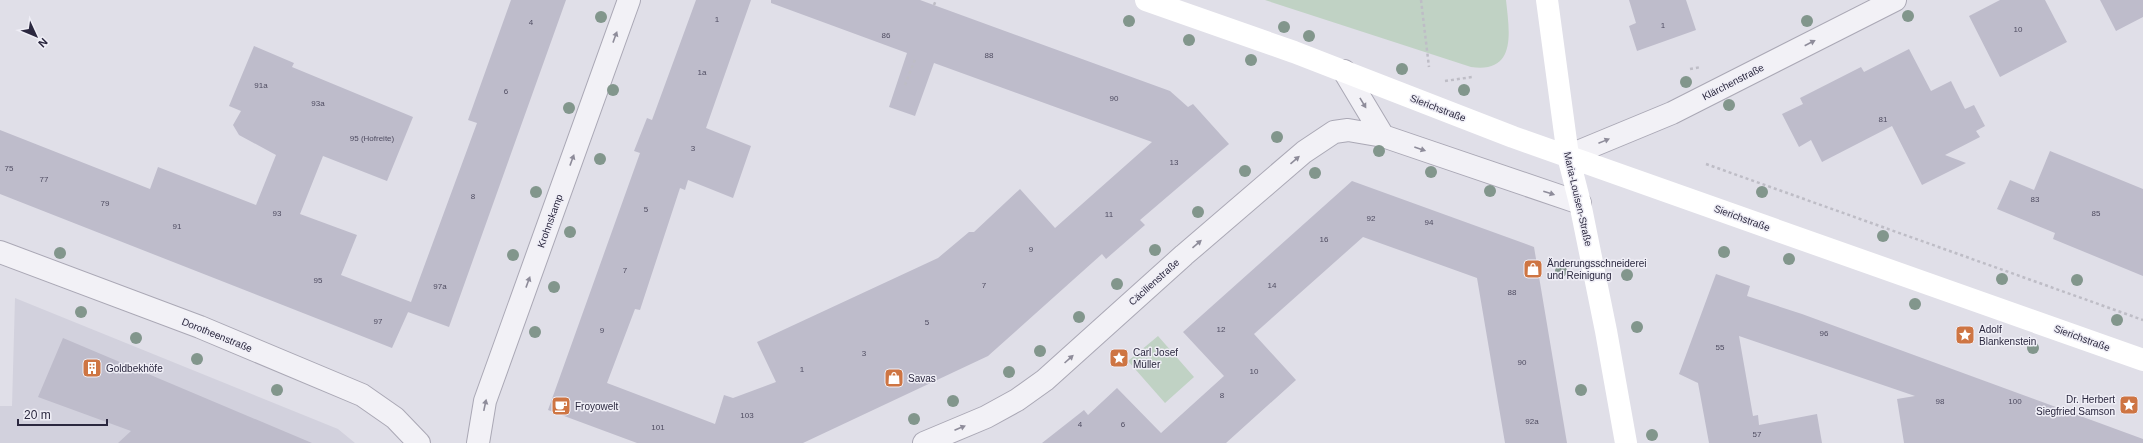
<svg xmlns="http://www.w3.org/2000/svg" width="2143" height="443" font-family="Arial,sans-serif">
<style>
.built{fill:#d2d1dd}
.green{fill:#c0d2c4}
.building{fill:#bebccb}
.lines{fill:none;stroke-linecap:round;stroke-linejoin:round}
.minor-casing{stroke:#aaa8b5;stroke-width:24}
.path{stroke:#bebdc6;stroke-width:2.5;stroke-dasharray:3 3;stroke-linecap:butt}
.minor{stroke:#f2f1f6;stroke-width:22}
.secondary{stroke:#fff;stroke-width:22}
.tree{fill:#82968c}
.oneway{fill:#8e8c9a}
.labels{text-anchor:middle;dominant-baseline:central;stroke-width:3;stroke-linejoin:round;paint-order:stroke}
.number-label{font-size:8px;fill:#504d62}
.street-label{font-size:10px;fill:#2b283f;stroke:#efeef6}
.poi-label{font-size:10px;fill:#2b283f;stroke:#efeef6;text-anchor:start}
</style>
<rect width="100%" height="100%" fill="#e0dfe8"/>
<path class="built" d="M 15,298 L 338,429 L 355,443 L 0,443 L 0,406 L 12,406 Z"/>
<path class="green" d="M 1265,0 L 1506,0 C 1509,30 1518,74 1471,67 Z
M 1158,336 L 1194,377 L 1165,403 L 1128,361 Z"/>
<path class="building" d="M 511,0 L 566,0 L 449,327 L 408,312 L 409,310 L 392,348 L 0,194 L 0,130 L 150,189 L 158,167 L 256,205 L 276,155 L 239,135 L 233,125 L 241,111 L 229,106 L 254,46 L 294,63 L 292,67 L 413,117 L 387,181 L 323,156 L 300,214 L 357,235 L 341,275 L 411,302 L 477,123 L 468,120 Z
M 696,0 L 751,0 L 706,128 L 751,146 L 733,198 L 688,180 L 685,190 L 680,188 L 640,310 L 635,309 L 607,383 L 715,424 L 724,395 L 733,398 L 776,382 L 757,342 L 938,258 L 969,232 L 974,232 L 1020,189 L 1055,228 L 1152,142 L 934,63 L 915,116 L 889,107 L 907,53 L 771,3 L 771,0 L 920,0 L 1170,91 L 1188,107 L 1193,104 L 1229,144 L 1140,220 L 1145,225 L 1106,259 L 1102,254 L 988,356 L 803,443 L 637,443 L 548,410 L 640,153 L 634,151 L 647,118 L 652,120 Z
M 1629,0 L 1686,0 L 1696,30 L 1637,51 L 1629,26 L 1636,23 Z
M 2000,0 L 2045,0 L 2067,42 L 2000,77 L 1969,16 Z
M 2100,0 L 2143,0 L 2143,17 L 2116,31 Z
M 1909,49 L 1931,91 L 1951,81 L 1965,109 L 1974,105 L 1985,126 L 1976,131 L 1980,137 L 1945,155 L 1966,163 L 1922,185 L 1892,126 L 1822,162 L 1811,140 L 1799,147 L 1782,114 L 1803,104 L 1800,98 L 1861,67 L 1864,72 Z
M 2050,151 L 2143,189 L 2143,276 L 2053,239 L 2055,233 L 1997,209 L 2010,180 L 2034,190 Z
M 1352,181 L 1534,247 L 1567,443 L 1505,443 L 1477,278 L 1363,237 L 1254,334 L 1296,380 L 1226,443 L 1042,443 L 1084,410 L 1088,415 L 1117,388 L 1161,433 L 1224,376 L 1183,332 Z
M 1716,274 L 1750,286 L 1747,296 L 1802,314 L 2143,439 L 2143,443 L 1904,443 L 1897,399 L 1915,396 L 1739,336 L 1753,416 L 1758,415 L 1759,425 L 1817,414 L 1822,443 L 1709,443 L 1698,383 L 1679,374 Z
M 63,338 L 312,443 L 118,443 L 131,431 L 38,397 Z"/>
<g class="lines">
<defs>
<path id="minor" d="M 1344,71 L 1383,136
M 1568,156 L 1672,113 L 1895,0
M 0,252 L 200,327 L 362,395 L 395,418 L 419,443
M 478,443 L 485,401 L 629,0
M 924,443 L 986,417 L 1017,400 L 1045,380 L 1184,255 L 1304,152 L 1334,132 L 1348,130 L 1383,136 L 1580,203"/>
</defs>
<use href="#minor" class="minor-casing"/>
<path class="path" d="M 1421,0 L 1429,67
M 934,5 L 936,0
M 1690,69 L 1701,67
M 1445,81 L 1472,77
M 905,85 L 916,57
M 1706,164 L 2143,320"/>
<use href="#minor" class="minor"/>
<path class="secondary" d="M 1146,0 L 1294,52 L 1513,137 L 2143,360
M 1547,0 L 1568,156 L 1580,203 L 1606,331 L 1626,443"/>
</g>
<g class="tree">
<circle cx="1908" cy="16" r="6"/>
<circle cx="601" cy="17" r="6"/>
<circle cx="1129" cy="21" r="6"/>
<circle cx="1807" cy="21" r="6"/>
<circle cx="1284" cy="27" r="6"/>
<circle cx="1309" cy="36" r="6"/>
<circle cx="1189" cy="40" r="6"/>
<circle cx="1251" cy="60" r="6"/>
<circle cx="1402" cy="69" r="6"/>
<circle cx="1686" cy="82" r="6"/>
<circle cx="613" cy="90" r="6"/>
<circle cx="1464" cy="90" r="6"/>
<circle cx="1729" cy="105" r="6"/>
<circle cx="569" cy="108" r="6"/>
<circle cx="1277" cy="137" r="6"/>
<circle cx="1379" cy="151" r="6"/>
<circle cx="600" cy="159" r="6"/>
<circle cx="1245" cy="171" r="6"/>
<circle cx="1431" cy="172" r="6"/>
<circle cx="1315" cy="173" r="6"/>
<circle cx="1490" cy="191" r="6"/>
<circle cx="536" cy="192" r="6"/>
<circle cx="1762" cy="192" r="6"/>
<circle cx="1198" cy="212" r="6"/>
<circle cx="570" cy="232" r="6"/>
<circle cx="1883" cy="236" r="6"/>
<circle cx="1155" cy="250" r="6"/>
<circle cx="1724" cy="252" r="6"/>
<circle cx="60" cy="253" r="6"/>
<circle cx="513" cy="255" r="6"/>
<circle cx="1789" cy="259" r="6"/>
<circle cx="1561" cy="271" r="6"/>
<circle cx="1627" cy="275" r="6"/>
<circle cx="2002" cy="279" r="6"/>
<circle cx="2077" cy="280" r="6"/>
<circle cx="1117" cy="284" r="6"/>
<circle cx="554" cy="287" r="6"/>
<circle cx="1915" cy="304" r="6"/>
<circle cx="81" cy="312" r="6"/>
<circle cx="1079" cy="317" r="6"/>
<circle cx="2117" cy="320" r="6"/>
<circle cx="1637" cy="327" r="6"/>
<circle cx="535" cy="332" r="6"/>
<circle cx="136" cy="338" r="6"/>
<circle cx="2033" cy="348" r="6"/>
<circle cx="1040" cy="351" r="6"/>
<circle cx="197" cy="359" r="6"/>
<circle cx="1009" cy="372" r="6"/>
<circle cx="277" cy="390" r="6"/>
<circle cx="1581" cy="390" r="6"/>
<circle cx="953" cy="401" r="6"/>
<circle cx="914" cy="419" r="6"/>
<circle cx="1652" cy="435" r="6"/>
</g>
<defs><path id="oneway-solid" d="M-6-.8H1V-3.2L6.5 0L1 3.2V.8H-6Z"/></defs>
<g class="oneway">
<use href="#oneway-solid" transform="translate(615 37) rotate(-70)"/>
<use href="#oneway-solid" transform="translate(1810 43) rotate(-27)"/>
<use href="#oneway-solid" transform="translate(1363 103) rotate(59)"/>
<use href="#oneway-solid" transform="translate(1604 141) rotate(-22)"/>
<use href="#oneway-solid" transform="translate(1420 149) rotate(19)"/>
<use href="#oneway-solid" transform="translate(572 160) rotate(-70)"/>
<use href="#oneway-solid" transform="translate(1295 160) rotate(-41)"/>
<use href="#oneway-solid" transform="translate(1549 193) rotate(18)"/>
<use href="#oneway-solid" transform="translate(1197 244) rotate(-41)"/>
<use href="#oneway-solid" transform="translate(528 282) rotate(-70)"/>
<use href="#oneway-solid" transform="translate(1069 359) rotate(-42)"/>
<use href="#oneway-solid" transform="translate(485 405) rotate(-78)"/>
<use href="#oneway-solid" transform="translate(960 428) rotate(-23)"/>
</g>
<defs>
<symbol id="shop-square" viewBox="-11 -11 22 22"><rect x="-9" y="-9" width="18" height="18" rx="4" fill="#ce7543" stroke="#efeef6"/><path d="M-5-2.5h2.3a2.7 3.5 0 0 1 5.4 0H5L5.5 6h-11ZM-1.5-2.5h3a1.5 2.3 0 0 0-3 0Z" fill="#fff"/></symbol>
<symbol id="sight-square" viewBox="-11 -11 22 22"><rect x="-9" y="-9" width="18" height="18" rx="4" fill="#ce7543" stroke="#efeef6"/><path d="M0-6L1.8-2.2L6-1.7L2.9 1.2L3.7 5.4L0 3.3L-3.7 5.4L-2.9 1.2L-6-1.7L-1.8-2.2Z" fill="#fff"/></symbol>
<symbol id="building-square" viewBox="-11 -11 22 22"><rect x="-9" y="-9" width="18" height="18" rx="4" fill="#ce7543" stroke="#efeef6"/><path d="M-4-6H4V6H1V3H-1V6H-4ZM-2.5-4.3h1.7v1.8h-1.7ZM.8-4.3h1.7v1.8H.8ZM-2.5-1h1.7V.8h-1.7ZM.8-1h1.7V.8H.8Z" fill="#fff"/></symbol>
<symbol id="cafe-square" viewBox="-11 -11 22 22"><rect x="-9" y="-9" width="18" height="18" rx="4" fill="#ce7543" stroke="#efeef6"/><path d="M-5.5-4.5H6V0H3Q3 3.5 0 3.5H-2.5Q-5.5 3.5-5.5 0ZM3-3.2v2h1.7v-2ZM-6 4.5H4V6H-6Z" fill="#fff"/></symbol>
</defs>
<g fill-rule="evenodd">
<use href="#shop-square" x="1522" y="258" width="22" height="22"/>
<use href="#sight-square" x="1954" y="324" width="22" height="22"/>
<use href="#sight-square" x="1108" y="347" width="22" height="22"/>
<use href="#building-square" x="81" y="357" width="22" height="22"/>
<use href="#shop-square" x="883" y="367" width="22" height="22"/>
<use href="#sight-square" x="2118" y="394" width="22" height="22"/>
<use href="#cafe-square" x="550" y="395" width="22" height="22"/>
</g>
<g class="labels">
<g class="number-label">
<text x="717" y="19">1</text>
<text x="531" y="22">4</text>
<text x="1663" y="25">1</text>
<text x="2018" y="29">10</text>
<text x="886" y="35">86</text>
<text x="989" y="55">88</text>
<text x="702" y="72">1a</text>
<text x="261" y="85">91a</text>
<text x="506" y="91">6</text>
<text x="1114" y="98">90</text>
<text x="318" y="103">93a</text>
<text x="1883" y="119">81</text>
<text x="372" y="138">95 (Hofreite)</text>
<text x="693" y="148">3</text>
<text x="1174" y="162">13</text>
<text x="9" y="168">75</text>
<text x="44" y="179">77</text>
<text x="473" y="196">8</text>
<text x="2035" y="199">83</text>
<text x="105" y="203">79</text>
<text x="646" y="209">5</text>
<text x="277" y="213">93</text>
<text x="2096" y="213">85</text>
<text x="1109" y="214">11</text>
<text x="1371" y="218">92</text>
<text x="1429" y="222">94</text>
<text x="177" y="226">91</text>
<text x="1324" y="239">16</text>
<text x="1031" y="249">9</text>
<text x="625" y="270">7</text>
<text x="318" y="280">95</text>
<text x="984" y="285">7</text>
<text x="1272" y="285">14</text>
<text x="440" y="286">97a</text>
<text x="1512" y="292">88</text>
<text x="378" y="321">97</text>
<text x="927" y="322">5</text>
<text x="1221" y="329">12</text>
<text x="602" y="330">9</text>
<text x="1824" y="333">96</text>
<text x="1720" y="347">55</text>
<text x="864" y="353">3</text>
<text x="1522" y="362">90</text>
<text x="802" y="369">1</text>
<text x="1254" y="371">10</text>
<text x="1222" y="395">8</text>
<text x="1940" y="401">98</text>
<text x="2015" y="401">100</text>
<text x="747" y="415">103</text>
<text x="1532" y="421">92a</text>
<text x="1080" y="424">4</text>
<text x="1123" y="424">6</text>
<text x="658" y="427">101</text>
<text x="1757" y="434">57</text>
</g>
<g class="street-label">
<text transform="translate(1733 82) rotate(-27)">Klärchenstraße</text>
<text transform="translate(1438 108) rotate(21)">Sierichstraße</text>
<text transform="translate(1578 199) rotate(77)">Maria-Louisen-Straße</text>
<text transform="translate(1742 218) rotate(20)">Sierichstraße</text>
<text transform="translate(550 221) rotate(-70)">Krohnskamp</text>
<text transform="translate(1154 282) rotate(-42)">Cäcilienstraße</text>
<text transform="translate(217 335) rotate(22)">Dorotheenstraße</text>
<text transform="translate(2082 338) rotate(20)">Sierichstraße</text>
</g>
<g class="poi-label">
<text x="1547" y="263">Änderungsschneiderei<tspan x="1547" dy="12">und Reinigung</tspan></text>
<text x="1979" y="329">Adolf<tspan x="1979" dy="12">Blankenstein</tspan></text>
<text x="1133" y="352">Carl Josef<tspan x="1133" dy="12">Müller</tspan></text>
<text x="106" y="368">Goldbekhöfe</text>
<text x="908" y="378">Savas</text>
<text x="2115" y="399" text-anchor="end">Dr. Herbert<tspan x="2115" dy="12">Siegfried Samson</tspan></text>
<text x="575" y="406">Froyowelt</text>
</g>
</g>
<g transform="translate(36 36) rotate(134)" stroke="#efeef6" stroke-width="3" paint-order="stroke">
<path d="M0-3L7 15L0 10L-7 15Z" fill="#2b283f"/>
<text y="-6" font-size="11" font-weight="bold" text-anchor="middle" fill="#2b283f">N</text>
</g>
<path d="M18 419v6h89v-6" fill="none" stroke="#2b283f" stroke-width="2"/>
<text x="24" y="419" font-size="12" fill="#2b283f" stroke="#efeef6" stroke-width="3" paint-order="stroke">20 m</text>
</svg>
